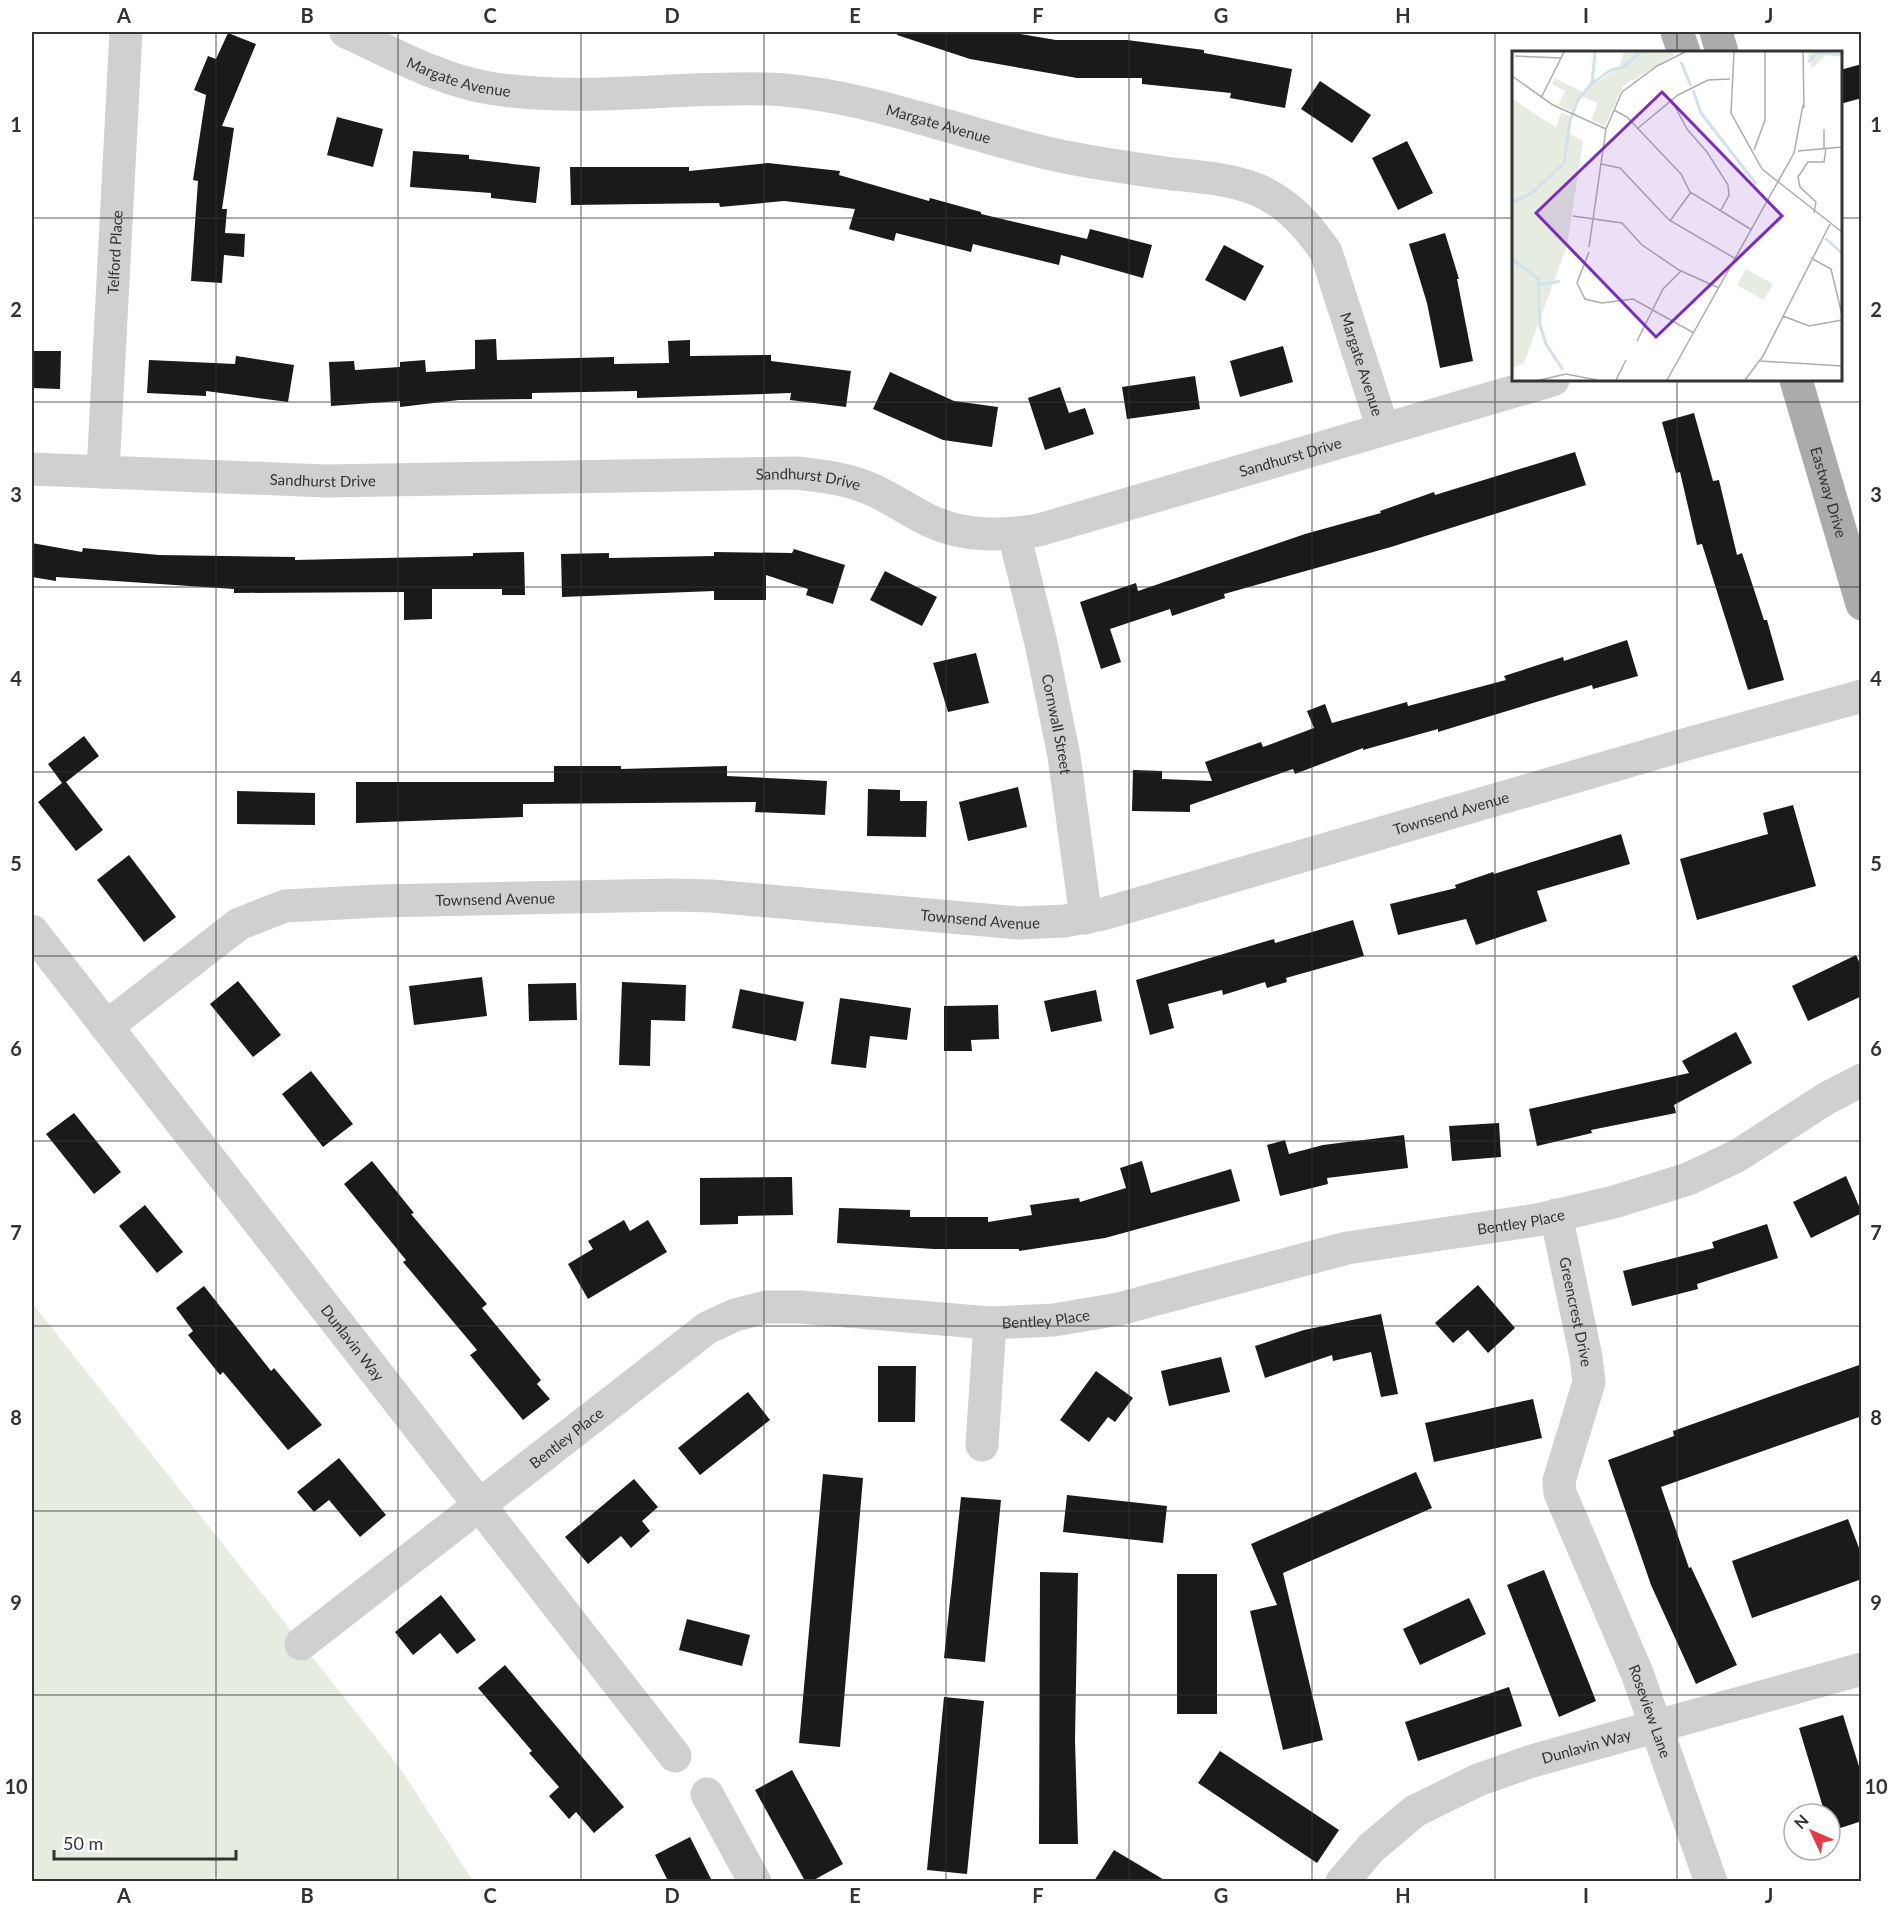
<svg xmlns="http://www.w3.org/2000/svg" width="1893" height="1913" font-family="Lato,sans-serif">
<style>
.green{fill:#e6ecdf}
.building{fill:#1a1a1a}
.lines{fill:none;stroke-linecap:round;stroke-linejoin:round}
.minor{stroke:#d0d0d0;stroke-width:33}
.major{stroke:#ababab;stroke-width:33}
.grid{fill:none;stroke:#333;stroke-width:1.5;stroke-opacity:0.55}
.labels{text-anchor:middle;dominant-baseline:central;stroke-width:6;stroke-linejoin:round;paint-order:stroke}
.street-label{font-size:15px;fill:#333;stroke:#fff}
.inset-river{fill:none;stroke:#cfe2ee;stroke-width:3}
.inset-road{fill:none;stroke:#adadad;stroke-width:1.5}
.view{fill:#7b2cbf;fill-opacity:0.15;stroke:#7b2cbf;stroke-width:3}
.inset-edge{fill:none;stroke:#333;stroke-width:3}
.neatline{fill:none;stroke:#333;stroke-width:2}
.grid-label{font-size:20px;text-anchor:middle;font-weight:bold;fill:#333}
</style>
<rect width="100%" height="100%" fill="#fff"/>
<path class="green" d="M 32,1303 L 400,1768 L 473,1881 L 32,1881 Z"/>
<path class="building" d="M 898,32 L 1009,32 L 1056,40 L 1127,40 L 1204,50 L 1204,53 L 1292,69 L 1285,108 L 1230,98 L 1231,93 L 1142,84 L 1142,78 L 1077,78 L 970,59 L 897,35 Z
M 228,33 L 256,44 L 222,126 L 234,128 L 222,209 L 227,209 L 225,233 L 245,234 L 244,257 L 224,255 L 222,283 L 191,281 L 198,181 L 193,180 L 206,95 L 194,90 L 208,56 L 216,59 Z
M 1862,64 L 1862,98 L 1840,104 L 1840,70 Z
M 1320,81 L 1371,115 L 1352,143 L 1301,109 Z
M 337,117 L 383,129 L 373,167 L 327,155 Z
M 1407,141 L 1433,193 L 1398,210 L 1372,158 Z
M 413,151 L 469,155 L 469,159 L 540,167 L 536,203 L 491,198 L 491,193 L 410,187 Z
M 768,163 L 840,171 L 839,175 L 929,201 L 930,198 L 981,212 L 981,214 L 1087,239 L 1090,229 L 1152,245 L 1143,278 L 1061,255 L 1059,265 L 973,244 L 971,252 L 896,233 L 894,241 L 849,229 L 855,209 L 784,201 L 720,207 L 719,203 L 571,205 L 570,167 L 689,167 L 689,171 Z
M 1445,233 L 1459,279 L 1457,279 L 1473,361 L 1440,368 L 1427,303 L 1409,244 Z
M 1224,245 L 1264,266 L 1245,301 L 1205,280 Z
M 496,339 L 497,360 L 614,357 L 614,364 L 669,363 L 668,341 L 690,340 L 690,356 L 771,355 L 771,361 L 851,371 L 846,407 L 790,400 L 791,393 L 637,398 L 637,391 L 532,393 L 532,399 L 459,400 L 400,407 L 400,401 L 331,406 L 329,362 L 354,361 L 355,370 L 400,367 L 400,362 L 425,360 L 426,372 L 475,369 L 475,340 Z
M 1283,346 L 1293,382 L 1240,397 L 1230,361 Z
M 32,351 L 61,351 L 60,389 L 32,388 Z
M 236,356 L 294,365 L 288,402 L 206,391 L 206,396 L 147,393 L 149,360 L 235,364 Z
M 890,372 L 954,401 L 998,407 L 992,447 L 943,440 L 873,409 Z
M 1195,376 L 1200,409 L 1127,419 L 1122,387 Z
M 1060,387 L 1069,413 L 1085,408 L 1094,434 L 1045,450 L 1028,398 Z
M 1694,413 L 1713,481 L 1719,480 L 1737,555 L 1742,553 L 1764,620 L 1767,620 L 1784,680 L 1748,690 L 1702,544 L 1697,545 L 1680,472 L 1676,473 L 1662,422 Z
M 1575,452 L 1586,485 L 1391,547 L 1224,594 L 1225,598 L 1172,616 L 1170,609 L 1110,629 L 1121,662 L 1101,669 L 1080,602 L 1136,583 L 1138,591 L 1305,534 L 1381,513 L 1380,511 L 1434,492 L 1435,495 Z
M 32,543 L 82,552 L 83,548 L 159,555 L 295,557 L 295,560 L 473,556 L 473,553 L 524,552 L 525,595 L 502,595 L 502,589 L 432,589 L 432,619 L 404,620 L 404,592 L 234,593 L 234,589 L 56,577 L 56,581 L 32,577 Z
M 794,549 L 845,565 L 833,604 L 806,595 L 808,589 L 766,575 L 766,600 L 714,600 L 714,591 L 562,597 L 561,554 L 609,553 L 609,558 L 714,556 L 714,552 L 792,553 Z
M 885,571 L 937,597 L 922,626 L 870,600 Z
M 1627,640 L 1638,676 L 1593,689 L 1592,685 L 1438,732 L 1438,729 L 1363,750 L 1363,748 L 1295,774 L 1293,769 L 1190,805 L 1190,812 L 1132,811 L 1133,770 L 1162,771 L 1162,779 L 1212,781 L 1205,762 L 1261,742 L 1263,747 L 1314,728 L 1307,711 L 1325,704 L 1332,723 L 1407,702 L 1408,706 L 1506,680 L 1504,676 L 1563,657 L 1564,661 Z
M 976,653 L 989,703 L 948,712 L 933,663 Z
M 84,736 L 99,756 L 66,782 L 103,830 L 76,851 L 38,802 L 62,783 L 48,764 Z
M 554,766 L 621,766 L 621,769 L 727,766 L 727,776 L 827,781 L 825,815 L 755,812 L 756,802 L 523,804 L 523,817 L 356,823 L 356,782 L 554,782 Z
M 1018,787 L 1027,827 L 968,841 L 959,802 Z
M 868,789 L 900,790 L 900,801 L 927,801 L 926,837 L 867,836 Z
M 237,791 L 315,793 L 315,825 L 237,824 Z
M 1793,805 L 1816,886 L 1697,920 L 1680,859 L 1768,834 L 1763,813 Z
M 1621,834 L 1630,864 L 1537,891 L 1547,921 L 1476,945 L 1466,919 L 1398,935 L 1390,904 L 1456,888 L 1455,885 L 1493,872 L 1494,874 Z
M 129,855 L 176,917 L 144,942 L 97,880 Z
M 1353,920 L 1364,956 L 1286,978 L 1287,982 L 1267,988 L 1265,982 L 1223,995 L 1222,990 L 1168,1004 L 1174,1028 L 1150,1035 L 1136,980 L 1274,939 L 1275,943 Z
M 1856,955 L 1862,968 L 1862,996 L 1808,1021 L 1792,986 Z
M 482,977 L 487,1016 L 414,1025 L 409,986 Z
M 238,981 L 281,1035 L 253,1057 L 210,1004 Z
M 622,982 L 686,985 L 685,1021 L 651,1020 L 650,1066 L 619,1065 Z
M 576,983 L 577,1020 L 529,1021 L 528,984 Z
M 740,989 L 804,1002 L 796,1041 L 732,1028 Z
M 1096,990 L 1102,1021 L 1051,1032 L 1044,1001 Z
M 840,998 L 911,1008 L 907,1040 L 870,1036 L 866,1068 L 831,1064 Z
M 998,1005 L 999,1039 L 971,1040 L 972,1051 L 944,1051 L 944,1006 Z
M 1736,1032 L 1752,1063 L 1674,1105 L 1676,1113 L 1591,1130 L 1592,1133 L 1537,1146 L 1529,1109 L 1689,1073 L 1682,1061 Z
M 311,1071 L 353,1124 L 323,1147 L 282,1094 Z
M 74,1113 L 121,1172 L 94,1194 L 46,1134 Z
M 1499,1123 L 1501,1157 L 1452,1161 L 1449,1126 Z
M 1404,1135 L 1408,1168 L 1327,1178 L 1328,1184 L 1280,1196 L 1267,1145 L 1285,1140 L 1289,1154 L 1323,1145 Z
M 372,1161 L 414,1213 L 411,1214 L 487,1304 L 482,1308 L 541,1380 L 537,1384 L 550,1399 L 523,1420 L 470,1355 L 477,1350 L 403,1262 L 406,1260 L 344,1184 Z
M 1142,1161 L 1151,1193 L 1231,1169 L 1240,1201 L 1105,1238 L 1019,1251 L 1019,1249 L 934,1249 L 837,1243 L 839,1208 L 910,1210 L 910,1217 L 988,1217 L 988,1222 L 1032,1215 L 1030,1205 L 1079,1198 L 1080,1202 L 1126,1188 L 1120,1168 Z
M 1846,1176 L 1862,1213 L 1811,1238 L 1793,1202 Z
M 792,1177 L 793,1215 L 738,1216 L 738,1224 L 700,1225 L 700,1178 Z
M 145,1205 L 183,1252 L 157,1273 L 119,1226 Z
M 624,1220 L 630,1231 L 648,1220 L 667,1252 L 588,1299 L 568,1264 L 593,1249 L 588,1241 Z
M 1767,1224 L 1778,1258 L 1697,1284 L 1698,1289 L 1632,1306 L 1623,1271 L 1714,1248 L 1712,1242 Z
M 1478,1285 L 1515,1328 L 1488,1353 L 1468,1330 L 1453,1343 L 1435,1323 Z
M 204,1286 L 271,1371 L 274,1368 L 322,1425 L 288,1450 L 223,1372 L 220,1375 L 188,1335 L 193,1331 L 176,1308 Z
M 1381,1314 L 1398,1394 L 1381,1397 L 1371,1352 L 1333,1361 L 1332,1355 L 1265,1378 L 1255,1346 L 1304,1330 Z
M 1221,1357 L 1230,1392 L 1169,1406 L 1161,1371 Z
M 1862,1364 L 1862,1416 L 1661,1487 L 1689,1568 L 1691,1567 L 1737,1665 L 1696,1684 L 1651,1585 L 1608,1460 L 1674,1436 L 1673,1431 Z
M 878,1366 L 916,1366 L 915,1422 L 878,1422 Z
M 1096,1371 L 1133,1398 L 1115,1422 L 1108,1417 L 1089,1442 L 1060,1420 Z
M 748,1392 L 770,1420 L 700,1475 L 678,1448 Z
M 1533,1399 L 1542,1438 L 1434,1462 L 1425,1423 Z
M 339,1458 L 386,1515 L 360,1537 L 329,1500 L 314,1512 L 297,1492 Z
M 1416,1472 L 1432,1508 L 1283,1573 L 1323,1740 L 1283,1750 L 1250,1611 L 1277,1605 L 1251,1544 Z
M 823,1474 L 863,1478 L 840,1747 L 799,1743 Z
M 634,1479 L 658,1507 L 642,1521 L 650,1531 L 631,1548 L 621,1536 L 588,1564 L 565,1537 Z
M 1067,1495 L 1167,1506 L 1163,1543 L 1063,1532 Z
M 961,1497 L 1001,1500 L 985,1662 L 944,1658 Z
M 1848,1519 L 1862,1556 L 1862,1579 L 1752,1618 L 1732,1561 Z
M 1544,1570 L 1596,1701 L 1559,1717 L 1507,1585 Z
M 1040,1572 L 1078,1573 L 1075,1740 L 1078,1844 L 1039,1844 Z
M 1177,1574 L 1217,1574 L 1217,1714 L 1177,1714 Z
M 441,1595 L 476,1640 L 457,1654 L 440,1633 L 413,1655 L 395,1632 Z
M 1469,1598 L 1486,1634 L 1420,1665 L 1403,1629 Z
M 687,1619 L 750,1635 L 742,1666 L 679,1650 Z
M 505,1665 L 624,1807 L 594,1833 L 576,1812 L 569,1819 L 549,1796 L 559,1787 L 529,1753 L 532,1751 L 478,1688 Z
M 1509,1687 L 1522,1726 L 1418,1761 L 1405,1722 Z
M 944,1697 L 984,1701 L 967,1874 L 927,1870 Z
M 1843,1715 L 1862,1776 L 1862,1821 L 1831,1831 L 1830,1814 L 1825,1814 L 1799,1728 Z
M 1220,1751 L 1339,1830 L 1317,1863 L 1198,1783 Z
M 792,1770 L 843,1864 L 812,1881 L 805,1881 L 755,1790 Z
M 690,1837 L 712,1881 L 668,1881 L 655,1855 Z
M 1114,1850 L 1166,1881 L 1094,1881 Z"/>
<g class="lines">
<g class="minor">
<path id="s1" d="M 346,32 C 391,52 439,80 489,88 C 581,103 676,86 768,89 C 866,93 968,137 1065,157 C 1101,164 1136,169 1172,174 C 1201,177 1231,179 1258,190 C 1288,203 1308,226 1326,252 L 1383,429"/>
<path id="s2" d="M 32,469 L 326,481 L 797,473 C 823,476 849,479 873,490 C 893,499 911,512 930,521 C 965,537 1002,536 1039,530 L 1553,380"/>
<path id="s3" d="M 103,472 L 126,32"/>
<path id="s4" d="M 1014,534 L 1041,643 L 1064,756 L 1086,918"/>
<path id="s5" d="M 32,931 L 675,1756"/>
<path id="s6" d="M 106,1027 L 239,924 L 285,906 L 379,901 L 671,895 L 712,896 L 1019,923 L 1064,921 L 1103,914 L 1687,744 L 1862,696"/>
<path id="s7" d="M 1556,1215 L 1586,1357 L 1589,1382 L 1559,1481 L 1560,1493 L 1637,1673 L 1711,1882"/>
<path d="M 982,1445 L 990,1323"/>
<path id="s8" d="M 301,1644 L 707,1328 L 735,1315 L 766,1307 L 800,1307 L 990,1323 L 1054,1320 L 1119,1309 L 1347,1248 L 1537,1220 L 1614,1202 L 1688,1179 L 1737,1156 L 1827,1098 L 1862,1080"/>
<path d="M 707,1794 L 755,1882"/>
<path id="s9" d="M 1342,1882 L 1371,1848 L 1415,1811 L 1478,1780 L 1532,1761 L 1862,1669"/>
</g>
<g class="major">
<path d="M 1677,32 L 1684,52"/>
<path d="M 1716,32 L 1722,52"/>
<path id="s10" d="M 1796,380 L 1862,604"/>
</g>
</g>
<path class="grid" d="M 216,32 L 216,1882M 398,32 L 398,1882M 581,32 L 581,1882M 764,32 L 764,1882M 946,32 L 946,1882M 1129,32 L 1129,1882M 1312,32 L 1312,1882M 1495,32 L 1495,1882M 1677,32 L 1677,52M 32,218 L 1514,218M 1840,218 L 1862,218M 1677,380 L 1677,1882M 32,402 L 1862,402M 32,587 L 1862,587M 32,772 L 1862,772M 32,956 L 1862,956M 32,1141 L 1862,1141M 32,1326 L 1862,1326M 32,1511 L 1862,1511M 32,1695 L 1862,1695"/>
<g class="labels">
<g class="street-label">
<text stroke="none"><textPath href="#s1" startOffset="122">Margate Avenue</textPath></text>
<text stroke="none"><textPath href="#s1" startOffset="608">Margate Avenue</textPath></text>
<text stroke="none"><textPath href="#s3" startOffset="220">Telford Place</textPath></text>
<text stroke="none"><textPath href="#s1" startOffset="1146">Margate Avenue</textPath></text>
<text stroke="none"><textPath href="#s2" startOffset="1281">Sandhurst Drive</textPath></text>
<text stroke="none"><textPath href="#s2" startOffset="291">Sandhurst Drive</textPath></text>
<text stroke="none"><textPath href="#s2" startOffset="777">Sandhurst Drive</textPath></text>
<text stroke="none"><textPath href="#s10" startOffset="117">Eastway Drive</textPath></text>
<text stroke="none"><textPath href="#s4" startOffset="195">Cornwall Street</textPath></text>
<text stroke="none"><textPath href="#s6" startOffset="1400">Townsend Avenue</textPath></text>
<text stroke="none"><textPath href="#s6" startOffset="428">Townsend Avenue</textPath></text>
<text stroke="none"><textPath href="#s6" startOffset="914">Townsend Avenue</textPath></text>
<text stroke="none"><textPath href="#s8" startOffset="1344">Bentley Place</textPath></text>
<text stroke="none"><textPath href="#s7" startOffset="99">Greencrest Drive</textPath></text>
<text stroke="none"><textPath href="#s8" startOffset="858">Bentley Place</textPath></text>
<text stroke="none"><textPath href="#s5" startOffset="522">Dunlavin Way</textPath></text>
<text stroke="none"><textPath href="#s8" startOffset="336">Bentley Place</textPath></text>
<text stroke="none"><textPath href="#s7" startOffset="522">Roseview Lane</textPath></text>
<text stroke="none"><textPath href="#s9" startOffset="286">Dunlavin Way</textPath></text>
</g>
</g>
<g transform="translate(1512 51)">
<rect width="330" height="330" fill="#fff"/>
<path d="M 112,1 L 160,1 L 162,4 L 111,35 L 93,75 L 79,69 L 86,52 L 69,45 L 61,61 L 46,54 L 53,40 L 40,33 L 43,27 L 70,41 L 107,17 ZM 295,1 L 315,1 L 315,3 L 300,17 ZM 0,47 L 18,60 L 25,47 L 18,60 L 44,76 L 49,61 L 59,66 L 56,82 L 71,90 L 55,195 L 12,312 L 0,317 ZM 234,218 L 261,233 L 252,249 L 225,234 Z" fill="#e6ecdf"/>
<path class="inset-river" d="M 169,11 L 179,35M 296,11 L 305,2 L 330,4M 80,32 L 83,1M 181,39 L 189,62 L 244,133M 0,152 L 20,142 L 52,112 L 58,70 L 66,49 L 79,33 L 99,19 L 111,16 L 129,1M 313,187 L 330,202M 0,208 L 26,228 L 28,274 L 34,293 L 51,319M 28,234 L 48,230"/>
<path class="inset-road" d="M 222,1 L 219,62 L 250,118 L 330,181M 291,1 L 292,57M 3,5 L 50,7M 0,25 L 41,54 L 94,78M 29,47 L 52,1M 159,48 L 175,78 L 195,101 L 216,134 L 217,144 L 209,159M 102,59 L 115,66 L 169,123 L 178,141 L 240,179M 125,78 L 166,44 L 196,29 L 218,28M 312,78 L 312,98M 242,99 L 253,69 L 253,1M 286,100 L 330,96M 89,113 L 108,117 L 157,169 L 224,208M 302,162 L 304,151 L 288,136 L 286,126 L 296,111 L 312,111 L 314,97M 61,165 L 110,172 L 130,194 L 167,219 L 207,237M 158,170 L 179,141M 77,196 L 94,78 L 110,41 L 145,15 L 173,1M 77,201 L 65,232 L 73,248 L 90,252 L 121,248 L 182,282M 299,207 L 319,218 L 330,264M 271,265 L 297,275 L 330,269M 125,290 L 151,238 L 169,220M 248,310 L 330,315M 28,329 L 54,323 L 85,329M 104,329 L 114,309M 155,329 L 282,102 L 291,54M 233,329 L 251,305 L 318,173"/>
<path class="view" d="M 150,41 L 270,165 L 144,286 L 24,162 Z"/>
<rect width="330" height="330" class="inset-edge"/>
</g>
<rect width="1893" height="1913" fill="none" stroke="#ffffff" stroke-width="66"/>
<g transform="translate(1812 1832) rotate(314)"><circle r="28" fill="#ffffff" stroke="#adadad" stroke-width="1.5"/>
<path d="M0-4.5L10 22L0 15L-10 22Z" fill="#e63946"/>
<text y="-9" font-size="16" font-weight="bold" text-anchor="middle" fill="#333333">N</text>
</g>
<path d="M54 1850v9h182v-9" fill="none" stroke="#333333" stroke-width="3"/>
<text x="63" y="1850" font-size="18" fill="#333333" stroke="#ffffff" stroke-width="4.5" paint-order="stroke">50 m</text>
<rect x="33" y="33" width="1827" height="1847" class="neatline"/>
<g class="grid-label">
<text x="124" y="23">A</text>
<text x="307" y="23">B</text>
<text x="490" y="23">C</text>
<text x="672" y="23">D</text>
<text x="855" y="23">E</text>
<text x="1038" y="23">F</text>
<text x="1221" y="23">G</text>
<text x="1403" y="23">H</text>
<text x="1586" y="23">I</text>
<text x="1769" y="23">J</text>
<text x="16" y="132">1</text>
<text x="1876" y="132">1</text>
<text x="16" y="317">2</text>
<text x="1876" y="317">2</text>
<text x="16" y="502">3</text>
<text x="1876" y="502">3</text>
<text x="16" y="686">4</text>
<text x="1876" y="686">4</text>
<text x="16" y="871">5</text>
<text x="1876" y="871">5</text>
<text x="16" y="1056">6</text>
<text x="1876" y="1056">6</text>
<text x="16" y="1240">7</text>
<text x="1876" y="1240">7</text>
<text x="16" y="1425">8</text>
<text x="1876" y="1425">8</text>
<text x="16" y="1610">9</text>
<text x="1876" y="1610">9</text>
<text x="16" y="1794">10</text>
<text x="1876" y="1794">10</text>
<text x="124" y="1903">A</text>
<text x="307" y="1903">B</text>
<text x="490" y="1903">C</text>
<text x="672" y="1903">D</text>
<text x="855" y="1903">E</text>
<text x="1038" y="1903">F</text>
<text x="1221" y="1903">G</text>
<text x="1403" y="1903">H</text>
<text x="1586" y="1903">I</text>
<text x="1769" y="1903">J</text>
</g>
</svg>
